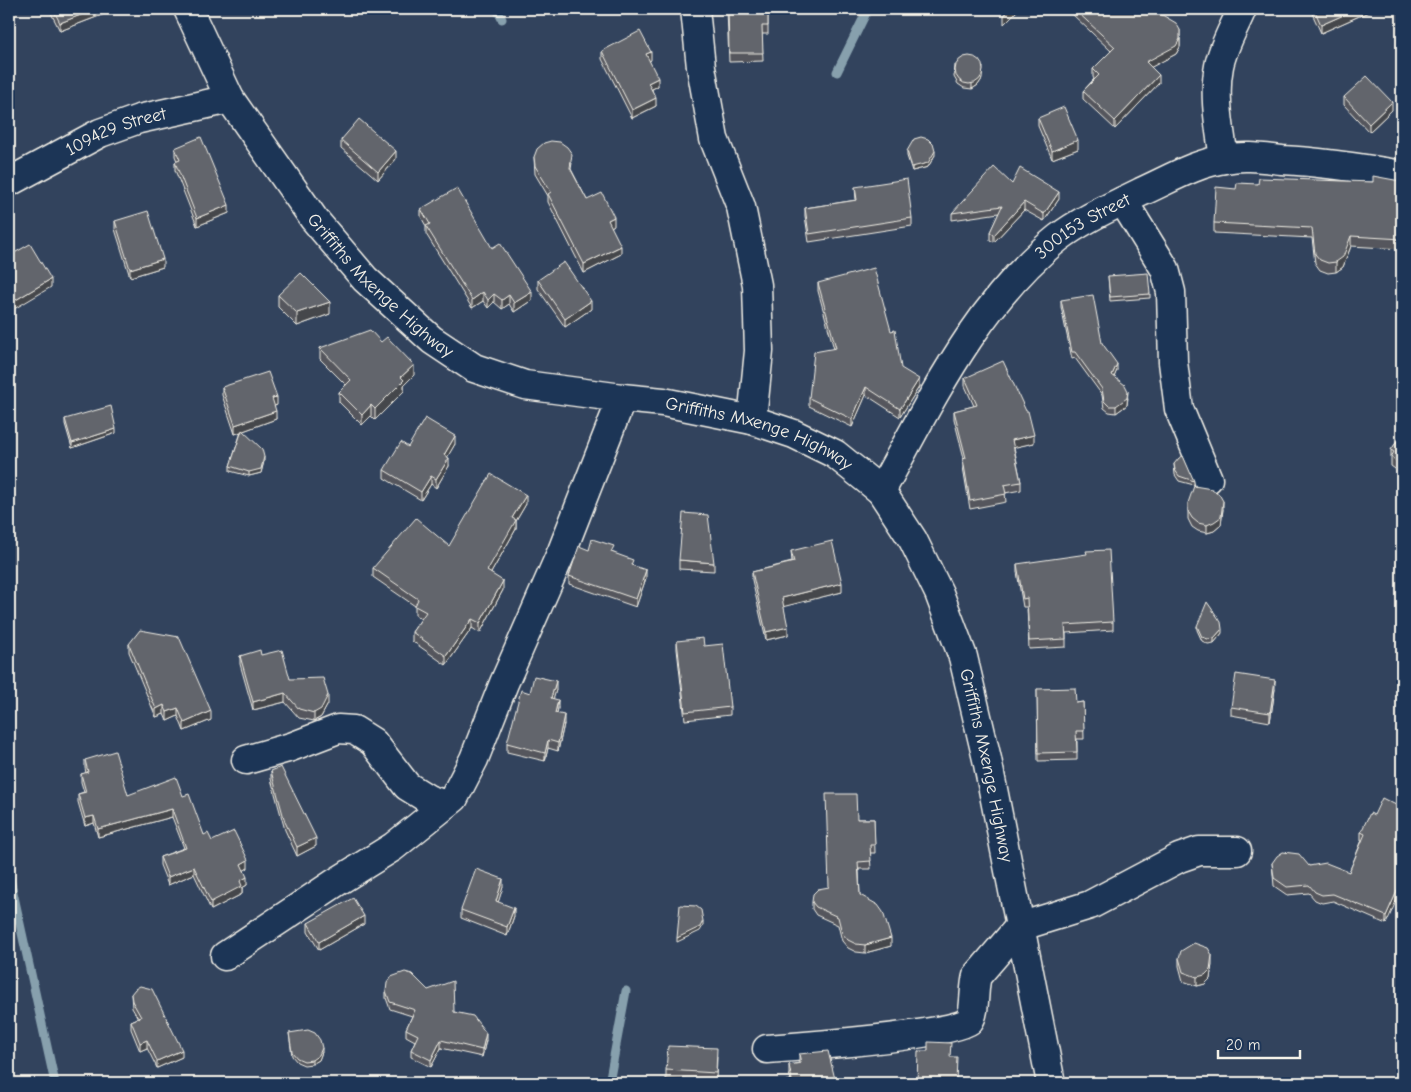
<svg xmlns="http://www.w3.org/2000/svg" width="1411" height="1092" font-family="'Comic Neue',sans-serif">
<style>
.lines{fill:none;stroke-linecap:round;stroke-linejoin:round}
.stream{stroke:#87a0ad;stroke-width:9}
.minor-casing{stroke:#f4f1e8;stroke-width:31}
.minor{stroke:#1d3557;stroke-width:28}
.wall{fill:#54575d;stroke:#f4f1e8}
.shaded-wall{fill:#45474c;stroke:#f4f1e8}
.building{fill:#62656c;stroke:#f4f1e8}
.labels{text-anchor:middle;dominant-baseline:central;stroke-width:4.5;stroke-linejoin:round;paint-order:stroke}
.street-label{font-size:18px;fill:#f4f1e8;stroke:#1d3557}
</style>
<rect width="100%" height="100%" fill="#32435d"/>
<filter id="ink" filterUnits="userSpaceOnUse"><feTurbulence type="fractalNoise" baseFrequency=".02" numOctaves="2"/><feDisplacementMap in="SourceGraphic" scale="10" xChannelSelector="R" yChannelSelector="G"/><feConvolveMatrix kernelMatrix="1 2 1 2 8 2 1 2 1" color-interpolation-filters="sRGB"/></filter>
<g filter="url(#ink)">
<g class="lines">
<path class="stream" d="M 497,9 L 502,19
M 837,72 L 868,9
M 9,874 L 55,1083
M 609,1083 L 626,991"/>
<defs>
<g id="minor">
<path id="s1" d="M 188,9 L 230,99 L 314,219 L 365,279 L 432,340 L 474,368 L 525,385 L 622,398 L 663,402 L 752,420 L 794,434 L 835,454 L 881,491 L 913,540 L 939,593 L 963,657 L 987,759 L 1051,1083"/>
<path d="M 695,9 L 701,67 L 714,139 L 741,207 L 757,285 L 759,351 L 752,420"/>
<path d="M 1224,159 C 1220,129 1213,96 1219,66 C 1223,46 1234,28 1242,9"/>
<path id="s2" d="M 9,182 L 100,133 L 139,119 L 230,99"/>
<path d="M 1123,201 L 1165,269 L 1171,292 L 1173,362 L 1179,409 L 1208,479"/>
<path id="s3" d="M 881,491 C 931,401 976,304 1058,238 C 1083,219 1113,206 1141,192 C 1168,180 1196,163 1225,159 C 1244,155 1263,158 1282,160 C 1323,162 1362,168 1402,175"/>
<path d="M 246,760 L 291,747 L 338,729 L 354,730 L 373,742 L 407,786 L 428,799 L 443,804"/>
<path d="M 225,956 L 335,883 L 393,847 L 454,798 L 474,759 L 504,683 L 562,551 L 622,398"/>
<path d="M 767,1049 C 795,1047 958,1035 969,1021 C 976,1012 973,989 977,976 L 1019,927 L 1090,905 L 1179,858 L 1199,851 L 1237,851"/>
</g>
</defs>
<use href="#minor" class="minor-casing"/>
<use href="#minor" class="minor"/>
</g>
<path class="wall" d="M 51,9 L 107,9 L 107,13 L 60,31 L 51,13 Z
M 727,9 L 768,9 L 768,34 L 762,34 L 763,61 L 729,62 Z
M 1071,9 L 1152,9 L 1180,30 L 1180,47 L 1176,54 L 1151,67 L 1159,83 L 1115,129 L 1083,99 L 1083,91 L 1094,79 L 1093,77 L 1093,69 L 1111,51 L 1071,13 Z
M 1310,9 L 1375,9 L 1321,33 Z
M 602,51 L 651,60 L 649,61 L 658,86 L 652,89 L 656,106 L 632,118 L 602,59 Z
M 955,65 L 982,79 L 978,85 L 972,89 L 964,88 L 958,84 L 954,77 Z
M 1344,97 L 1392,110 L 1369,132 L 1344,105 Z
M 1038,118 L 1078,149 L 1052,159 L 1038,126 Z
M 341,140 L 396,159 L 378,180 L 341,148 Z
M 175,148 L 229,213 L 197,226 L 175,170 L 175,162 L 177,161 L 175,156 Z
M 907,151 L 935,155 L 928,167 L 912,171 L 907,156 Z
M 534,157 L 572,163 L 571,169 L 587,200 L 614,225 L 611,227 L 621,254 L 584,273 L 548,202 L 548,196 L 535,174 Z
M 1402,180 L 1402,249 L 1351,246 L 1343,267 L 1336,272 L 1328,273 L 1320,270 L 1315,263 L 1312,238 L 1214,233 L 1214,223 L 1236,189 L 1258,184 L 1373,182 Z
M 1012,184 L 1059,199 L 1044,221 L 1024,210 L 994,242 L 990,240 L 990,232 L 999,213 L 952,220 L 952,213 Z
M 855,187 L 912,218 L 912,226 L 809,242 L 805,216 L 805,208 L 856,200 Z
M 421,209 L 492,248 L 532,300 L 514,312 L 509,304 L 502,309 L 494,302 L 488,308 L 483,301 L 472,308 L 426,234 L 426,226 L 421,217 Z
M 115,221 L 163,267 L 130,277 L 115,229 Z
M 1108,276 L 1150,294 L 1150,298 L 1110,301 Z
M 538,280 L 591,309 L 565,327 L 538,289 Z
M 818,283 L 919,387 L 900,417 L 866,395 L 852,427 L 809,406 L 809,398 L 834,349 L 818,291 Z
M 278,295 L 330,314 L 297,326 L 278,307 Z
M 1061,300 L 1102,343 L 1117,370 L 1114,377 L 1128,398 L 1127,405 L 1116,413 L 1109,412 L 1104,408 L 1102,395 L 1075,358 L 1072,359 L 1061,307 Z
M 320,348 L 414,375 L 404,385 L 404,391 L 375,420 L 371,416 L 362,425 L 339,402 L 339,392 L 346,385 L 320,359 Z
M 965,378 L 1034,443 L 1014,447 L 1021,482 L 1021,490 L 1005,493 L 1006,502 L 970,509 L 963,467 L 963,459 L 964,458 L 954,419 L 954,411 L 974,406 L 965,386 Z
M 222,387 L 277,405 L 274,406 L 276,419 L 243,431 L 264,461 L 261,473 L 249,476 L 230,471 L 230,466 L 241,432 L 235,434 L 222,395 Z
M 65,419 L 116,433 L 72,448 L 65,424 Z
M 1402,434 L 1402,474 L 1391,466 L 1391,450 Z
M 455,444 L 447,457 L 449,466 L 436,488 L 431,484 L 421,500 L 384,478 L 384,470 L 408,447 Z
M 1174,464 L 1194,481 L 1194,485 L 1179,481 L 1175,475 Z
M 1188,503 L 1223,509 L 1221,525 L 1214,531 L 1207,533 L 1198,531 L 1192,527 L 1188,519 Z
M 526,504 L 516,521 L 516,529 L 491,573 L 503,590 L 480,633 L 472,628 L 446,665 L 412,641 L 412,632 L 421,619 L 415,615 L 415,606 L 373,577 L 373,568 L 449,546 Z
M 589,550 L 614,553 L 646,578 L 636,607 L 569,584 L 569,576 Z
M 791,551 L 842,592 L 783,606 L 788,635 L 766,640 L 752,580 L 752,572 L 792,562 Z
M 679,560 L 714,563 L 714,571 L 679,569 Z
M 1017,564 L 1113,622 L 1113,630 L 1066,633 L 1066,647 L 1029,649 L 1027,607 L 1023,607 L 1017,572 Z
M 1197,626 L 1222,633 L 1214,643 L 1208,644 L 1202,641 L 1197,630 Z
M 677,641 L 704,646 L 730,707 L 730,715 L 685,720 L 677,649 Z
M 129,644 L 211,720 L 184,731 L 178,716 L 167,721 L 164,714 L 156,717 L 129,652 Z
M 261,655 L 290,679 L 328,704 L 321,717 L 314,721 L 299,718 L 285,702 L 253,710 L 240,664 L 240,656 Z
M 1037,689 L 1076,703 L 1083,702 L 1084,739 L 1077,739 L 1077,760 L 1038,761 Z
M 1275,689 L 1270,722 L 1231,715 L 1231,707 Z
M 556,690 L 553,699 L 558,708 L 557,714 L 564,724 L 558,751 L 548,748 L 545,761 L 507,752 L 507,743 L 530,693 Z
M 85,760 L 128,795 L 183,796 L 204,835 L 248,868 L 244,870 L 247,885 L 242,888 L 242,894 L 211,910 L 194,874 L 168,885 L 160,865 L 160,857 L 184,848 L 172,817 L 98,837 L 94,823 L 85,826 L 78,802 L 78,794 L 84,792 L 81,782 L 81,774 L 86,773 L 85,768 Z
M 271,771 L 316,846 L 297,856 L 285,830 L 271,779 Z
M 1402,808 L 1386,924 L 1333,901 L 1322,903 L 1315,900 L 1309,893 L 1287,895 L 1274,886 L 1272,863 L 1309,866 L 1349,872 L 1362,840 L 1361,840 L 1361,832 L 1374,815 Z
M 857,819 L 874,819 L 875,853 L 870,853 L 871,869 L 859,869 L 860,895 L 891,946 L 865,953 L 856,952 L 848,948 L 842,941 L 838,925 L 816,915 L 812,909 L 812,902 L 829,887 Z
M 503,887 L 498,902 L 514,916 L 507,936 L 461,918 L 461,910 Z
M 308,923 L 364,924 L 319,950 L 308,932 Z
M 1179,958 L 1212,964 L 1210,979 L 1205,984 L 1197,986 L 1183,981 L 1179,966 Z
M 428,990 L 454,1012 L 486,1040 L 482,1057 L 441,1048 L 431,1067 L 411,1057 L 411,1050 L 415,1041 L 406,1036 L 406,1029 L 412,1016 L 390,1009 L 386,998 L 386,991 Z
M 131,994 L 182,1057 L 157,1068 L 147,1048 L 140,1051 L 131,1029 L 131,1021 L 138,1018 L 132,1008 Z
M 289,1033 L 322,1052 L 319,1060 L 312,1064 L 304,1065 L 297,1062 L 292,1056 Z
M 799,1054 L 836,1083 L 786,1083 L 786,1081 L 791,1080 L 789,1074 L 789,1065 L 799,1063 Z
M 717,1057 L 716,1081 L 666,1079 L 666,1070 Z"/>
<path class="shaded-wall" d="M 96,9 L 107,9 L 107,13 L 60,31 L 60,23 Z
M 1010,9 L 1019,9 L 1004,24 L 1004,16 Z
M 1357,9 L 1375,9 L 1321,33 L 1321,25 Z
M 1180,39 L 1180,47 L 1176,54 L 1146,70 L 1146,62 Z
M 651,52 L 651,60 L 646,63 L 646,54 Z
M 983,67 L 982,79 L 978,85 L 972,89 L 972,84 Z
M 1159,75 L 1159,83 L 1115,129 L 1115,121 Z
M 658,78 L 658,86 L 648,91 L 648,83 Z
M 656,98 L 656,106 L 632,118 L 632,110 Z
M 1392,102 L 1392,110 L 1369,132 L 1369,124 Z
M 1078,140 L 1078,149 L 1052,159 L 1052,151 Z
M 396,151 L 396,159 L 378,180 L 378,172 Z
M 935,151 L 935,155 L 928,167 L 912,171 L 912,167 Z
M 1059,192 L 1059,199 L 1044,221 L 1044,214 Z
M 1024,202 L 1024,210 L 994,242 L 994,235 Z
M 229,205 L 229,213 L 197,226 L 197,218 Z
M 614,217 L 614,225 L 608,229 L 608,220 Z
M 1351,236 L 1351,246 L 1343,267 L 1336,272 L 1336,262 Z
M 621,246 L 621,254 L 584,273 L 584,264 Z
M 163,259 L 163,267 L 130,277 L 130,269 Z
M 51,279 L 51,287 L 9,312 L 9,304 Z
M 483,292 L 483,301 L 472,308 L 472,300 Z
M 532,292 L 532,300 L 514,312 L 514,303 Z
M 494,294 L 494,302 L 488,308 L 488,300 Z
M 509,295 L 509,304 L 502,309 L 502,300 Z
M 591,301 L 591,309 L 565,327 L 565,319 Z
M 330,302 L 330,314 L 297,326 L 297,313 Z
M 1117,364 L 1117,370 L 1112,382 L 1112,375 Z
M 414,365 L 414,375 L 404,385 L 404,391 L 375,420 L 375,409 L 401,377 Z
M 919,379 L 919,387 L 900,417 L 900,409 Z
M 866,387 L 866,395 L 852,427 L 852,419 Z
M 1128,391 L 1127,405 L 1116,413 L 1116,406 Z
M 277,397 L 277,405 L 272,407 L 272,398 Z
M 371,405 L 371,416 L 362,425 L 362,415 Z
M 276,411 L 276,419 L 235,434 L 235,425 Z
M 116,429 L 116,433 L 72,448 L 72,443 Z
M 1034,435 L 1034,443 L 1012,448 L 1012,440 Z
M 455,436 L 455,444 L 444,463 L 444,455 Z
M 264,457 L 264,461 L 261,473 L 249,476 L 249,472 Z
M 449,458 L 449,466 L 436,488 L 436,479 Z
M 431,476 L 431,484 L 421,500 L 421,492 Z
M 526,495 L 526,504 L 516,521 L 516,529 L 487,580 L 487,571 L 512,518 Z
M 1223,501 L 1223,509 L 1221,525 L 1214,531 L 1207,533 L 1207,525 Z
M 646,570 L 646,578 L 636,607 L 636,599 Z
M 503,581 L 503,590 L 480,633 L 480,623 Z
M 842,583 L 842,592 L 782,607 L 782,598 Z
M 472,619 L 472,628 L 446,665 L 446,656 Z
M 788,627 L 788,635 L 766,640 L 766,632 Z
M 1222,629 L 1222,633 L 1214,643 L 1214,638 Z
M 1275,680 L 1275,689 L 1270,722 L 1270,713 Z
M 556,681 L 556,690 L 551,707 L 551,698 Z
M 285,693 L 285,702 L 253,710 L 253,702 Z
M 328,695 L 328,704 L 321,717 L 314,721 L 314,713 Z
M 558,700 L 558,708 L 555,721 L 555,713 Z
M 164,705 L 164,714 L 156,717 L 156,709 Z
M 178,708 L 178,716 L 167,721 L 167,712 Z
M 211,711 L 211,720 L 184,731 L 184,723 Z
M 564,715 L 564,724 L 558,751 L 558,743 Z
M 548,740 L 548,748 L 545,761 L 545,753 Z
M 172,809 L 172,817 L 98,837 L 98,829 Z
M 94,816 L 94,823 L 85,826 L 85,818 Z
M 316,838 L 316,846 L 297,856 L 297,847 Z
M 248,860 L 248,868 L 241,872 L 241,864 Z
M 194,867 L 194,874 L 168,885 L 168,877 Z
M 247,877 L 247,885 L 242,888 L 242,894 L 211,910 L 211,902 L 240,881 Z
M 503,879 L 503,887 L 496,909 L 496,901 Z
M 1402,880 L 1402,888 L 1386,924 L 1386,916 Z
M 514,908 L 514,916 L 507,936 L 507,927 Z
M 364,916 L 364,924 L 319,950 L 319,942 Z
M 703,921 L 703,926 L 700,931 L 677,942 L 677,938 Z
M 891,938 L 891,946 L 865,953 L 865,945 Z
M 1212,955 L 1212,964 L 1210,979 L 1205,984 L 1197,986 L 1197,977 Z
M 486,1033 L 486,1040 L 482,1057 L 482,1050 Z
M 147,1040 L 147,1048 L 140,1051 L 140,1043 Z
M 441,1040 L 441,1048 L 431,1067 L 431,1060 Z
M 322,1048 L 322,1052 L 319,1060 L 312,1064 L 312,1060 Z
M 182,1050 L 182,1057 L 157,1068 L 157,1061 Z"/>
<path class="building" d="M 53,9 L 96,9 L 60,23 Z
M 728,9 L 768,9 L 768,26 L 762,26 L 763,53 L 729,53 Z
M 1006,9 L 1010,9 L 1004,16 Z
M 1074,9 L 1152,9 L 1176,23 L 1180,30 L 1180,39 L 1176,46 L 1146,62 L 1159,75 L 1115,121 L 1083,91 L 1099,75 L 1093,69 L 1115,47 Z
M 1314,9 L 1357,9 L 1321,25 Z
M 640,31 L 651,52 L 646,54 L 658,78 L 648,83 L 656,98 L 632,110 L 602,51 Z
M955 70a14 14 0 1 1 28 0a14 14 0 1 1-28 0Z
M 1367,76 L 1392,102 L 1369,124 L 1344,97 Z
M 1064,107 L 1078,140 L 1052,151 L 1038,118 Z
M 359,119 L 396,151 L 378,172 L 341,140 Z
M 201,137 L 229,205 L 197,218 L 175,162 L 180,160 L 175,148 Z
M 921,137 L 928,139 L 933,144 L 935,151 L 928,163 L 912,167 L 907,151 L 914,139 Z
M 551,141 L 560,142 L 567,147 L 572,154 L 570,168 L 587,200 L 602,193 L 614,217 L 608,220 L 621,246 L 584,264 L 548,194 L 551,192 L 535,166 L 534,157 L 537,149 L 544,143 Z
M 994,167 L 1012,184 L 1020,168 L 1059,192 L 1044,214 L 1024,202 L 994,235 L 990,232 L 1002,206 L 952,213 Z
M 1373,176 L 1400,181 L 1402,180 L 1402,239 L 1351,236 L 1343,257 L 1336,262 L 1328,263 L 1320,260 L 1315,254 L 1312,228 L 1214,223 L 1216,187 L 1236,189 L 1237,183 L 1258,184 L 1259,178 L 1373,182 Z
M 907,179 L 912,218 L 809,234 L 805,208 L 857,200 L 855,187 Z
M 457,188 L 492,248 L 500,243 L 532,292 L 514,303 L 509,295 L 502,300 L 494,294 L 488,300 L 483,292 L 472,300 L 426,226 L 430,224 L 421,209 Z
M 148,211 L 163,259 L 130,269 L 115,221 Z
M 30,244 L 51,279 L 9,304 L 9,256 Z
M 564,262 L 591,301 L 565,319 L 538,280 Z
M 874,268 L 891,331 L 895,330 L 901,368 L 919,379 L 900,409 L 866,387 L 852,419 L 809,398 L 814,352 L 836,348 L 818,283 Z
M 301,273 L 330,302 L 297,313 L 278,295 Z
M 1148,273 L 1150,294 L 1110,297 L 1108,276 Z
M 1093,295 L 1102,343 L 1117,364 L 1112,375 L 1125,385 L 1128,391 L 1127,398 L 1116,406 L 1109,406 L 1104,401 L 1102,389 L 1075,352 L 1072,352 L 1061,300 Z
M 370,330 L 381,342 L 387,337 L 414,365 L 401,377 L 404,380 L 375,409 L 371,405 L 362,415 L 339,392 L 351,380 L 320,348 Z
M 1003,361 L 1026,411 L 1028,411 L 1034,435 L 1012,440 L 1021,482 L 1004,485 L 1006,494 L 970,501 L 963,459 L 966,458 L 954,411 L 977,405 L 965,378 Z
M 268,372 L 277,397 L 272,398 L 276,411 L 235,425 L 222,387 Z
M 111,406 L 116,429 L 72,443 L 65,419 Z
M 425,418 L 455,436 L 444,455 L 449,458 L 436,479 L 431,476 L 421,492 L 384,470 L 401,442 L 408,447 Z
M 242,430 L 262,449 L 264,457 L 261,469 L 249,472 L 230,466 Z
M 1402,434 L 1402,465 L 1391,457 L 1394,452 L 1391,450 Z
M 1183,456 L 1194,481 L 1179,476 L 1175,470 L 1174,464 L 1179,458 Z
M 491,474 L 526,495 L 512,518 L 516,520 L 487,571 L 503,581 L 480,623 L 472,619 L 446,656 L 412,632 L 426,612 L 415,606 L 418,599 L 373,568 L 416,518 L 449,546 Z
M 1194,486 L 1212,489 L 1219,494 L 1223,501 L 1221,517 L 1214,522 L 1207,525 L 1198,523 L 1192,518 L 1188,511 L 1188,503 Z
M 683,513 L 708,515 L 714,563 L 679,560 Z
M 592,539 L 614,546 L 611,552 L 633,560 L 631,565 L 646,570 L 636,599 L 569,576 L 579,546 L 589,550 Z
M 832,541 L 842,583 L 782,598 L 788,627 L 766,632 L 752,572 L 794,562 L 791,551 Z
M 1109,550 L 1113,622 L 1065,625 L 1066,639 L 1029,641 L 1027,598 L 1023,599 L 1017,564 L 1087,554 L 1086,551 Z
M 1207,602 L 1221,622 L 1222,629 L 1214,638 L 1208,639 L 1202,637 L 1197,626 Z
M 140,630 L 179,637 L 211,711 L 184,723 L 178,708 L 167,712 L 164,705 L 156,709 L 129,644 Z
M 703,638 L 704,646 L 723,644 L 730,707 L 685,712 L 677,641 Z
M 260,650 L 261,655 L 282,650 L 290,679 L 323,678 L 328,695 L 321,709 L 314,713 L 299,709 L 285,693 L 253,702 L 240,656 Z
M 1236,674 L 1275,680 L 1270,713 L 1231,707 Z
M 534,676 L 556,681 L 551,698 L 558,700 L 555,713 L 564,715 L 558,743 L 548,740 L 545,753 L 507,743 L 521,690 L 530,693 Z
M 1075,688 L 1076,703 L 1083,702 L 1084,731 L 1076,731 L 1077,752 L 1038,753 L 1037,689 Z
M 115,751 L 128,795 L 176,777 L 183,796 L 189,794 L 204,835 L 208,833 L 212,841 L 234,831 L 248,860 L 241,864 L 247,877 L 240,881 L 242,886 L 211,902 L 194,867 L 168,877 L 160,857 L 186,848 L 172,809 L 98,829 L 94,816 L 85,818 L 78,794 L 86,792 L 81,774 L 88,772 L 85,760 Z
M 281,767 L 316,838 L 297,847 L 285,822 L 271,771 Z
M 826,794 L 856,794 L 857,819 L 874,819 L 875,845 L 870,845 L 871,861 L 858,862 L 860,895 L 878,905 L 883,912 L 891,938 L 865,945 L 856,944 L 848,940 L 842,933 L 838,917 L 816,907 L 812,902 L 813,894 L 818,889 L 829,887 Z
M 1382,798 L 1402,808 L 1402,880 L 1386,916 L 1333,894 L 1322,895 L 1315,892 L 1309,885 L 1287,887 L 1274,878 L 1272,863 L 1277,856 L 1283,852 L 1299,854 L 1309,866 L 1326,863 L 1349,872 L 1365,834 L 1361,832 L 1370,813 L 1374,815 Z
M 476,869 L 503,879 L 496,901 L 514,908 L 507,927 L 461,910 Z
M 353,898 L 364,916 L 319,942 L 308,923 Z
M 680,905 L 696,906 L 701,910 L 703,921 L 700,927 L 677,938 Z
M 1194,943 L 1208,948 L 1212,955 L 1210,970 L 1205,975 L 1197,977 L 1183,972 L 1179,958 L 1181,951 Z
M 405,972 L 412,974 L 428,990 L 453,981 L 454,1012 L 473,1016 L 486,1033 L 482,1050 L 441,1040 L 431,1060 L 411,1050 L 418,1035 L 406,1029 L 415,1010 L 390,1002 L 386,991 L 387,983 L 391,977 Z
M 140,986 L 152,989 L 182,1050 L 157,1061 L 147,1040 L 140,1043 L 131,1021 L 141,1017 L 132,1001 L 131,994 L 135,989 Z
M 308,1030 L 315,1033 L 320,1040 L 322,1048 L 319,1055 L 312,1060 L 304,1061 L 297,1058 L 292,1052 L 289,1033 Z
M 928,1042 L 951,1043 L 950,1057 L 957,1057 L 956,1083 L 917,1083 L 918,1051 L 928,1051 Z
M 668,1046 L 717,1048 L 716,1073 L 666,1070 Z
M 828,1051 L 836,1083 L 787,1083 L 786,1081 L 792,1080 L 789,1065 L 801,1063 L 799,1054 Z"/>
</g>
<g class="labels">
<g class="street-label">
<text stroke="none"><textPath href="#s2" startOffset="119">109429 Street</textPath></text>
<text stroke="none"><textPath href="#s3" startOffset="338">300153 Street</textPath></text>
<text stroke="none"><textPath href="#s1" startOffset="340">Griffiths Mxenge Highway</textPath></text>
<text stroke="none"><textPath href="#s1" startOffset="760">Griffiths Mxenge Highway</textPath></text>
<text stroke="none"><textPath href="#s1" startOffset="1195">Griffiths Mxenge Highway</textPath></text>
</g>
</g>
<rect width="1411" height="1092" fill="none" stroke="#1d3557" stroke-width="30"/>
<rect x="15" y="15" width="1381" height="1062" fill="none" stroke="#f4f1e8" stroke-width="2" filter="url(#ink)"/>
<path d="M1218 1050v8h82v-8" fill="none" stroke="#f4f1e8" stroke-width="2.5"/>
<text x="1226" y="1050" font-size="15" fill="#f4f1e8" stroke="#1d3557" stroke-width="4" paint-order="stroke">20 m</text>
</svg>
